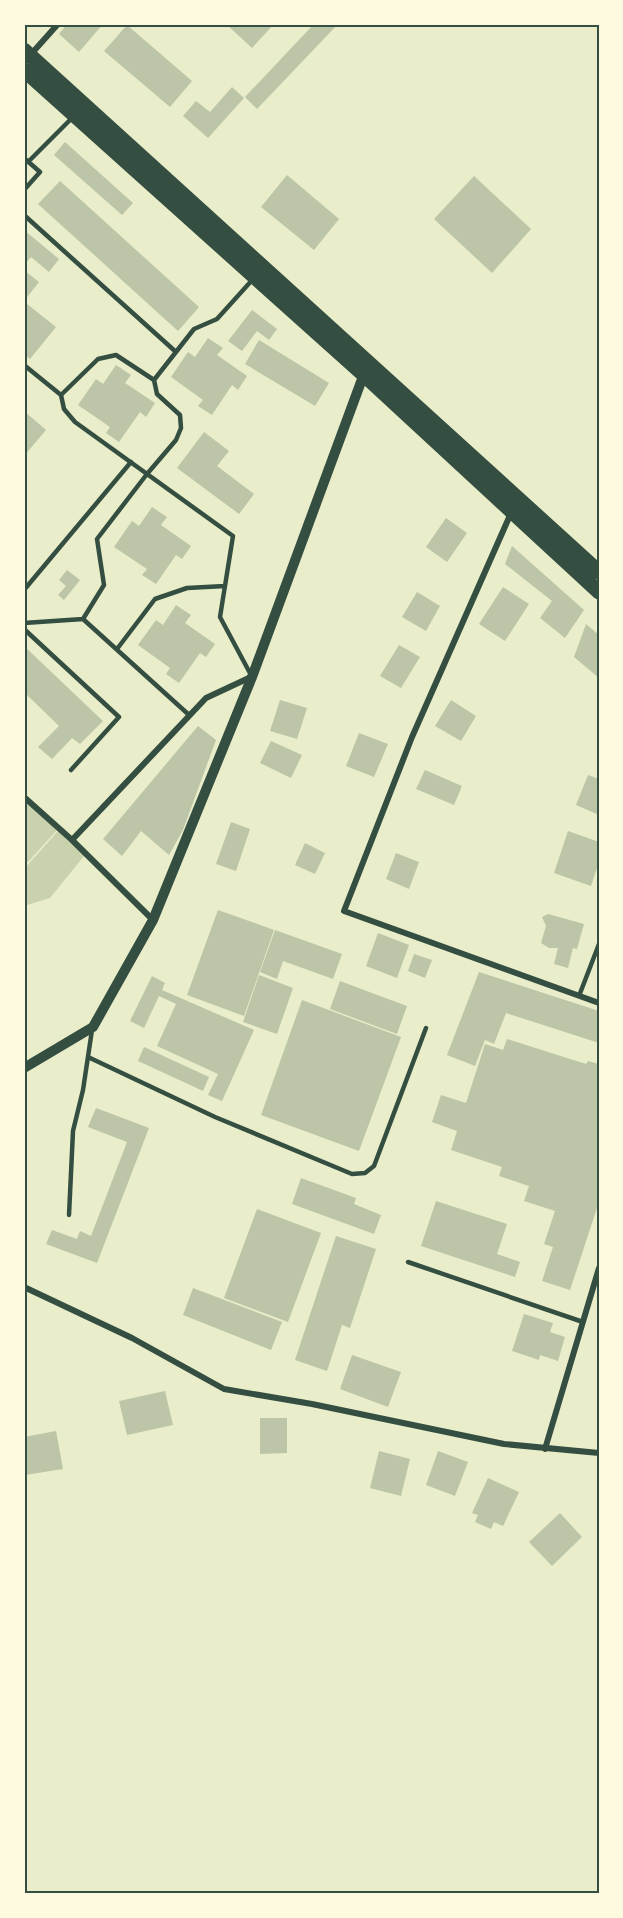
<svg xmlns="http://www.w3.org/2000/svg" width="623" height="1918" font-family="'Source Sans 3',sans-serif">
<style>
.green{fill:#cad2ad}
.building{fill:#bcc5a7}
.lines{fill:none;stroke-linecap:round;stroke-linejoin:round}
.service{stroke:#344e41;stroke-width:4.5}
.minor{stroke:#344e41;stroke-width:6}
.tertiary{stroke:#344e41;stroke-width:10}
.primary{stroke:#344e41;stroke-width:15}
.neatline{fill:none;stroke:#344e41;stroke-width:2}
</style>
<rect width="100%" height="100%" fill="#e9edc9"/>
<path class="green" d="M 24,800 L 57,830 L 28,862 L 24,859 Z
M 58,831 L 84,856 L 50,898 L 24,906 L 26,889 L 24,869 Z"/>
<path class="building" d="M 67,24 L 103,24 L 79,52 L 59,34 Z
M 226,24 L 274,24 L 252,48 Z
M 314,24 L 338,24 L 257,109 L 245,97 Z
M 127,25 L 192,81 L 170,107 L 104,51 Z
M 232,87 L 244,98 L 208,138 L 183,116 L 196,101 L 210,112 Z
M 65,142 L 133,203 L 122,215 L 54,155 Z
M 287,175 L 339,219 L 314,250 L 261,207 Z
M 474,176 L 531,229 L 492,273 L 434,219 Z
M 60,181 L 199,307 L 178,331 L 38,204 Z
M 24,230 L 59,259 L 49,272 L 31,257 L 24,265 Z
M 24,270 L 39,282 L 24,301 Z
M 27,304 L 56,327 L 30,359 L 24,354 L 24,308 Z
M 252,310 L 277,329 L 269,340 L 257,331 L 242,351 L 228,341 Z
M 208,338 L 223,348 L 217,355 L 247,376 L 238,390 L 232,385 L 212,415 L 198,406 L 203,400 L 171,377 L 188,352 L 195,357 Z
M 259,340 L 329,383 L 315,406 L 245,364 Z
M 116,365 L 131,375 L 125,383 L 155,403 L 146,417 L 140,412 L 119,442 L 106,433 L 110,427 L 78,405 L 96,379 L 103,384 Z
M 24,411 L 46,430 L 24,456 Z
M 204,432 L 229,451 L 217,466 L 254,494 L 239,514 L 177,468 Z
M 152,507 L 167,517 L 161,525 L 191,546 L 182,559 L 176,555 L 156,584 L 142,575 L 147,569 L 114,547 L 132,521 L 139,526 Z
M 446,518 L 467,533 L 447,562 L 426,547 Z
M 512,546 L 584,610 L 565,638 L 540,618 L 552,601 L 505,564 Z
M 67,570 L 80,580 L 64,600 L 58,595 L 66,586 L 59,580 Z
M 503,587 L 529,604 L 505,641 L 479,624 Z
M 417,592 L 440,606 L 426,631 L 402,617 Z
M 176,605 L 191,615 L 185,623 L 215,644 L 206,657 L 200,653 L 179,683 L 166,674 L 170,668 L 138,645 L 156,620 L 163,625 Z
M 586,624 L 599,635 L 599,678 L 574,657 Z
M 399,645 L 420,657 L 401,688 L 380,676 Z
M 24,646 L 103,721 L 80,744 L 72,738 L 52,759 L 38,747 L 59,726 L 24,692 Z
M 280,700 L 307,708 L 297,739 L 270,731 Z
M 451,700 L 476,716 L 461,741 L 435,726 Z
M 198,726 L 216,740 L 183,830 L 169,855 L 141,831 L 122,856 L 103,839 Z
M 359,733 L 388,744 L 374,777 L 346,766 Z
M 271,741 L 302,755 L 291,778 L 260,763 Z
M 425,770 L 462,786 L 454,805 L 416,789 Z
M 588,775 L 599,779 L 599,815 L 576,805 Z
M 231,822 L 250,829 L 236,871 L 216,864 Z
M 568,831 L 599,842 L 599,862 L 591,886 L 554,873 Z
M 305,843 L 325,853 L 315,874 L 295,865 Z
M 396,853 L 419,862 L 409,889 L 386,879 Z
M 218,910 L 274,930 L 244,1016 L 187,995 Z
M 548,914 L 584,924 L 577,949 L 573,948 L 568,968 L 554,964 L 558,948 L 549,948 L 541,943 L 546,926 L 542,917 Z
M 275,930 L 342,954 L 333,979 L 283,961 L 277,979 L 260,972 Z
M 378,933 L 409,945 L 397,978 L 366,966 Z
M 414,954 L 432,960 L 425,978 L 408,971 Z
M 479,972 L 599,1011 L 599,1043 L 506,1013 L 494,1044 L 485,1040 L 475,1066 L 447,1055 Z
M 259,975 L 293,988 L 277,1034 L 243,1022 Z
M 152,976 L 165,983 L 162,990 L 254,1030 L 222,1101 L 208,1095 L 218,1074 L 157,1046 L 176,1004 L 159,996 L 144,1028 L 130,1021 Z
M 340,981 L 407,1006 L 397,1034 L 330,1009 Z
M 302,1000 L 401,1037 L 359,1151 L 261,1115 Z
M 507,1039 L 586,1064 L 588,1061 L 599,1064 L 599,1202 L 570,1290 L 542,1281 L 553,1247 L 544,1244 L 555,1211 L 524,1201 L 529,1186 L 499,1176 L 502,1167 L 451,1150 L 457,1131 L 432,1122 L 441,1095 L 466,1103 L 485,1044 L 503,1050 Z
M 144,1047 L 209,1077 L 203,1091 L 138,1061 Z
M 96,1108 L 149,1128 L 97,1263 L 46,1244 L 52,1230 L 77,1239 L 80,1231 L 91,1236 L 127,1142 L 88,1127 Z
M 301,1178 L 356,1198 L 354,1204 L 381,1215 L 374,1234 L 292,1204 Z
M 436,1201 L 507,1224 L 497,1254 L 520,1262 L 515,1277 L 421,1246 Z
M 257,1209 L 321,1233 L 288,1322 L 224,1298 Z
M 336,1236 L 376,1249 L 350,1328 L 342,1325 L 327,1371 L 295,1360 Z
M 193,1288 L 282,1322 L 271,1350 L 183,1315 Z
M 524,1314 L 553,1323 L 550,1332 L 565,1337 L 558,1361 L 540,1355 L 539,1360 L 512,1351 Z
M 352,1355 L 401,1372 L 388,1407 L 340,1389 Z
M 165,1391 L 173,1425 L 127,1435 L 119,1401 Z
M 260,1418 L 287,1418 L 287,1453 L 260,1454 Z
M 56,1431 L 63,1469 L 25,1475 L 24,1437 Z
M 379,1451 L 410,1459 L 401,1496 L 370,1488 Z
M 438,1451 L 468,1462 L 455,1496 L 426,1485 Z
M 488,1478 L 519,1492 L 503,1526 L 494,1522 L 491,1529 L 475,1522 L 478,1515 L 472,1513 Z
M 560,1513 L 582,1537 L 552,1566 L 529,1542 Z"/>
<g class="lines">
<path class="service" d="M 24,158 L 40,172 L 24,190
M 28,162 L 73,117
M 24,215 L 176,352
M 24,365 L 61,395
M 24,590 L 131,462
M 83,619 L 104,585 L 97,539 L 147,474 L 176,440 L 181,428 L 180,415 L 157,394 L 154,380
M 24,623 L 83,619 L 188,714
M 24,629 L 119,717 L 71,770
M 117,649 L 155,599 L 187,588 L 225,586
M 251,675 L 220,617 L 233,536 L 75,422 L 64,409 L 61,395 L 98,359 L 116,355 L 154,380 L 194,329 L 217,319 L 254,278
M 579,996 L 599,944
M 88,1057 L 215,1117 L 352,1174 L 365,1173 L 374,1166 L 426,1028
M 69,1215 L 73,1131 L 83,1090 L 92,1030
M 408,1262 L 583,1322"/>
<path class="minor" d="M 24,62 L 58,24
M 511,513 L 412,737 L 344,911 L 599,1003
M 24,797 L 72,840 L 153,920
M 72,840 L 206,698 L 251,677
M 24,1287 L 132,1338 L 224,1389 L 312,1404 L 504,1444 L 599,1453
M 545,1449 L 599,1268"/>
<path class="tertiary" d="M 24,1068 L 93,1027 L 153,920 L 252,677 L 365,371"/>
<path class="primary" d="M 24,50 L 599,572
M 24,70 L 364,375 L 599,592"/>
</g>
<rect width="623" height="1918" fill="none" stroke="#fefae0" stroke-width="51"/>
<rect x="26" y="26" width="572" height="1866" class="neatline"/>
</svg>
